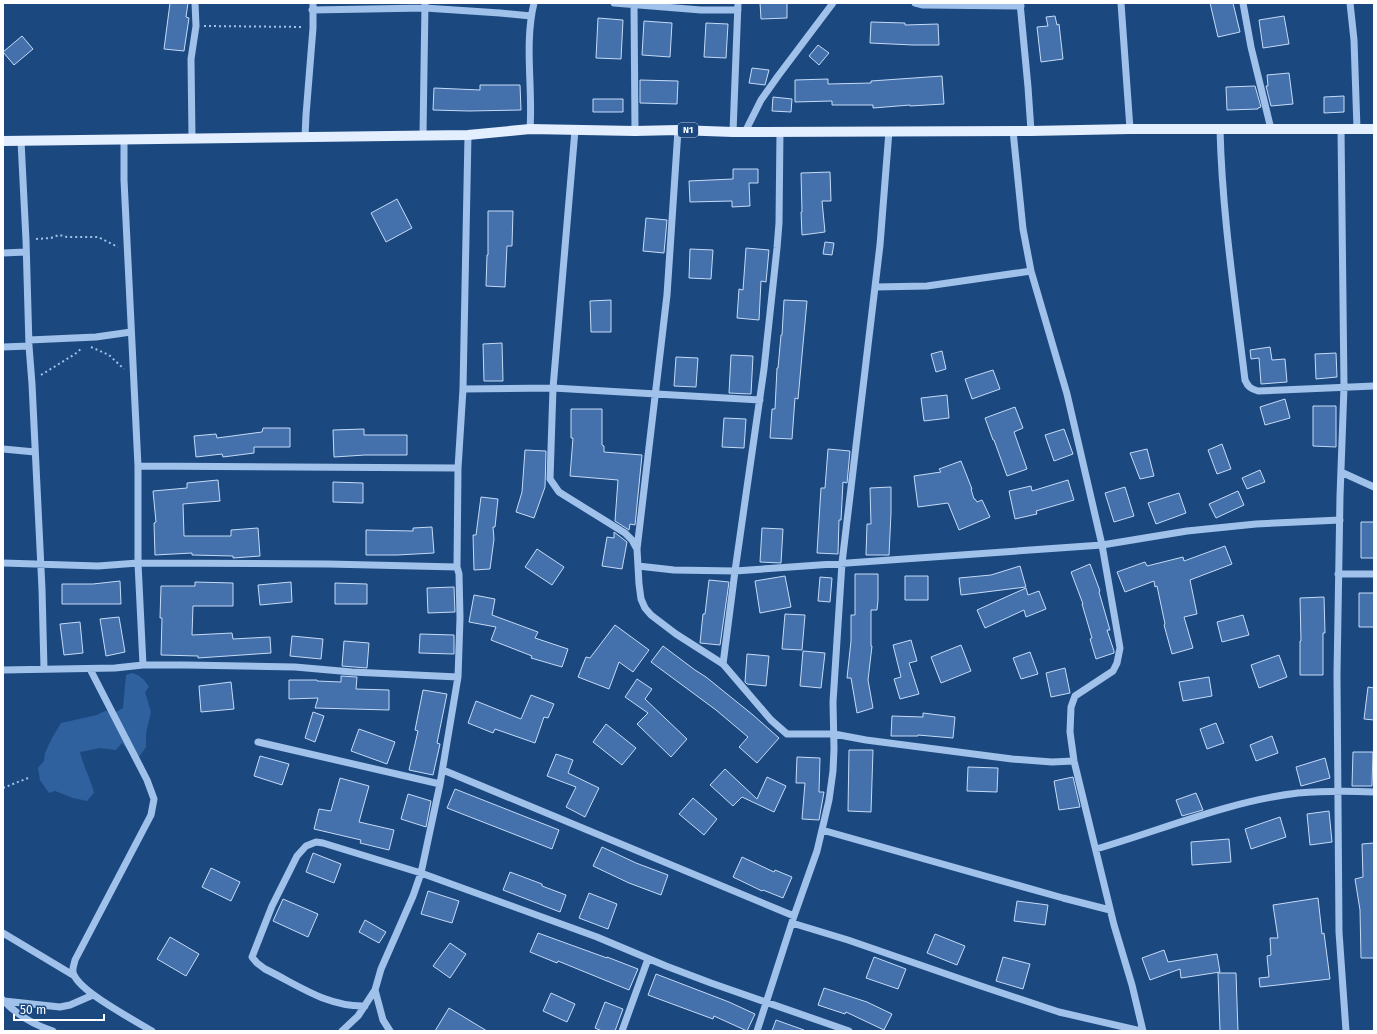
<svg xmlns="http://www.w3.org/2000/svg" width="1377" height="1034" font-family="'Fira Sans',sans-serif">
<style>
.green{fill:#2f619f}
.building{fill:#4471ab;stroke:#c4dbf7}
.lines{fill:none;stroke-linecap:round;stroke-linejoin:round}
.path{stroke:#a0c1e9;stroke-width:2;stroke-dasharray:2 3;stroke-linecap:butt}
.minor{stroke:#a0c1e9;stroke-width:7}
.major{stroke:#e3eefe;stroke-width:10}
.labels{text-anchor:middle;dominant-baseline:central;stroke-width:3;stroke-linejoin:round;paint-order:stroke}
.shield{fill:#1c4880;stroke:#bbc8d9;stroke-width:1}
.shield-label{font-size:9px;font-weight:bold;fill:#fff}
</style>
<rect width="100%" height="100%" fill="#1c4880"/>
<path class="green" d="M 132,673 C 140,675 145,680 149,687 L 145,692 L 151,712 L 146,733 L 146,747 L 139,757 L 129,752 L 122,743 L 116,750 L 100,748 L 80,752 C 83,766 91,779 94,793 L 87,801 L 73,798 L 55,791 L 49,793 L 40,780 L 38,768 L 44,761 L 45,753 L 52,738 L 61,723 L 97,715 L 105,711 L 116,712 L 123,708 L 126,675 Z"/>
<path class="building" d="M 170,3 L 188,3 L 186,17 L 189,18 L 184,51 L 164,49 Z
M 760,3 L 787,3 L 787,18 L 761,19 Z
M 1210,3 L 1233,3 L 1240,32 L 1218,37 Z
M 1055,16 L 1057,25 L 1059,24 L 1063,59 L 1041,62 L 1037,27 L 1048,26 L 1046,17 Z
M 1284,16 L 1289,44 L 1263,48 L 1259,20 Z
M 598,18 L 623,20 L 621,59 L 596,58 Z
M 644,21 L 672,23 L 670,57 L 642,55 Z
M 871,22 L 905,23 L 905,25 L 938,24 L 939,45 L 913,45 L 870,43 Z
M 706,23 L 728,24 L 726,58 L 704,57 Z
M 22,36 L 33,49 L 14,65 L 3,52 Z
M 818,45 L 829,53 L 819,65 L 809,56 Z
M 752,68 L 769,70 L 765,85 L 749,83 Z
M 1289,73 L 1293,104 L 1271,106 L 1266,86 L 1268,86 L 1267,75 Z
M 942,76 L 944,104 L 910,106 L 910,105 L 873,108 L 873,105 L 832,105 L 832,101 L 795,102 L 795,80 L 828,79 L 828,84 L 871,83 L 871,81 Z
M 640,80 L 678,81 L 677,104 L 640,103 Z
M 480,85 L 520,85 L 521,110 L 469,111 L 433,110 L 434,88 L 480,90 Z
M 1255,86 L 1261,107 L 1258,108 L 1258,109 L 1227,110 L 1226,87 Z
M 1344,96 L 1344,112 L 1324,113 L 1324,97 Z
M 773,97 L 792,99 L 791,112 L 772,111 Z
M 593,99 L 623,99 L 623,112 L 593,112 Z
M 733,169 L 758,169 L 758,183 L 749,183 L 750,206 L 732,207 L 732,201 L 690,202 L 689,181 L 733,179 Z
M 830,172 L 831,201 L 822,201 L 825,232 L 802,235 L 801,212 L 802,212 L 801,173 Z
M 397,199 L 412,228 L 386,242 L 371,213 Z
M 488,211 L 513,211 L 512,246 L 507,246 L 505,287 L 486,286 L 487,255 L 488,255 Z
M 646,218 L 667,220 L 664,253 L 643,251 Z
M 825,242 L 834,243 L 832,255 L 823,254 Z
M 746,248 L 769,250 L 766,282 L 761,281 L 759,320 L 737,318 L 739,289 L 743,290 Z
M 690,249 L 713,250 L 711,279 L 689,278 Z
M 611,300 L 611,332 L 591,332 L 590,301 Z
M 784,300 L 807,301 L 798,399 L 795,398 L 792,439 L 770,438 L 772,409 L 775,409 L 777,368 L 778,368 L 781,335 L 782,335 Z
M 502,343 L 503,381 L 484,381 L 483,344 Z
M 1270,347 L 1272,360 L 1285,359 L 1287,382 L 1261,384 L 1259,358 L 1251,359 L 1250,350 Z
M 942,351 L 946,369 L 936,372 L 931,354 Z
M 1336,353 L 1337,377 L 1316,379 L 1315,354 Z
M 731,355 L 753,356 L 751,394 L 729,393 Z
M 676,357 L 698,358 L 696,387 L 674,386 Z
M 993,370 L 1000,389 L 972,399 L 965,379 Z
M 947,395 L 949,418 L 924,421 L 921,398 Z
M 1285,399 L 1290,418 L 1265,425 L 1260,407 Z
M 1313,406 L 1336,406 L 1336,447 L 1313,446 Z
M 1015,407 L 1023,428 L 1014,432 L 1027,469 L 1007,476 L 994,440 L 993,440 L 985,418 Z
M 571,409 L 602,409 L 602,445 L 604,446 L 604,452 L 642,455 L 635,525 L 630,524 L 629,530 L 615,521 L 618,480 L 570,476 L 573,438 L 571,438 Z
M 724,418 L 746,419 L 744,448 L 722,447 Z
M 263,428 L 290,428 L 290,447 L 254,447 L 254,453 L 223,457 L 222,454 L 196,457 L 194,436 L 216,434 L 217,438 L 262,432 Z
M 364,429 L 364,435 L 407,435 L 407,455 L 365,455 L 334,457 L 333,430 Z
M 1064,429 L 1073,454 L 1054,461 L 1045,435 Z
M 1222,444 L 1231,469 L 1217,474 L 1208,450 Z
M 828,449 L 850,451 L 847,483 L 843,482 L 841,520 L 839,520 L 838,554 L 817,553 L 821,488 L 825,488 Z
M 1147,449 L 1154,476 L 1140,479 L 1130,453 Z
M 525,450 L 546,451 L 545,487 L 534,518 L 516,512 L 522,492 Z
M 961,461 L 972,489 L 971,489 L 974,499 L 975,499 L 977,502 L 982,500 L 990,517 L 959,530 L 948,503 L 918,507 L 914,476 L 941,472 L 939,469 Z
M 1260,470 L 1265,482 L 1247,489 L 1242,478 Z
M 218,480 L 220,501 L 183,504 L 184,536 L 231,536 L 231,530 L 258,528 L 260,556 L 233,558 L 233,556 L 192,555 L 192,553 L 155,555 L 154,523 L 156,522 L 153,491 L 187,488 L 187,483 Z
M 1068,480 L 1074,500 L 1036,511 L 1037,514 L 1015,519 L 1009,491 L 1031,486 L 1032,491 Z
M 333,482 L 363,483 L 363,503 L 333,502 Z
M 891,487 L 891,513 L 889,555 L 866,555 L 867,524 L 871,524 L 870,488 Z
M 1125,487 L 1134,516 L 1114,522 L 1105,493 Z
M 1238,491 L 1244,505 L 1216,518 L 1209,504 Z
M 1179,493 L 1186,513 L 1156,524 L 1148,503 Z
M 481,497 L 498,499 L 495,527 L 493,527 L 494,539 L 490,569 L 474,570 L 473,535 L 476,535 Z
M 1361,522 L 1374,522 L 1374,558 L 1361,558 Z
M 432,527 L 434,553 L 397,555 L 366,555 L 366,530 L 413,531 L 413,528 Z
M 762,528 L 783,529 L 781,563 L 760,562 Z
M 614,532 L 627,542 L 622,569 L 602,566 L 607,537 L 614,538 Z
M 1225,546 L 1232,564 L 1190,580 L 1197,614 L 1184,617 L 1193,648 L 1172,654 L 1164,625 L 1165,624 L 1157,586 L 1155,587 L 1154,581 L 1125,592 L 1117,572 L 1145,562 L 1147,566 L 1183,557 L 1184,561 Z
M 537,549 L 564,567 L 552,585 L 525,567 Z
M 1090,564 L 1100,591 L 1099,592 L 1110,630 L 1107,630 L 1114,651 L 1114,653 L 1096,659 L 1090,639 L 1092,638 L 1082,604 L 1083,604 L 1071,572 Z
M 1020,566 L 1026,587 L 961,595 L 959,578 L 991,575 Z
M 855,574 L 878,574 L 878,600 L 877,610 L 871,610 L 871,646 L 872,646 L 868,680 L 873,708 L 857,713 L 851,678 L 847,678 L 851,641 L 851,615 L 855,615 Z
M 785,576 L 791,607 L 760,613 L 755,581 Z
M 905,576 L 928,576 L 928,600 L 905,600 Z
M 820,577 L 832,578 L 830,602 L 818,601 Z
M 709,580 L 729,582 L 720,645 L 700,643 L 703,614 L 705,614 Z
M 120,581 L 121,604 L 62,604 L 62,584 L 93,584 Z
M 195,582 L 233,583 L 233,606 L 193,606 L 192,635 L 232,633 L 233,639 L 270,637 L 271,653 L 198,658 L 198,656 L 161,655 L 162,618 L 160,618 L 161,586 L 195,586 Z
M 291,582 L 292,602 L 260,605 L 258,585 Z
M 335,583 L 367,584 L 367,604 L 335,604 Z
M 454,587 L 455,612 L 428,613 L 427,588 Z
M 1026,588 L 1028,595 L 1039,591 L 1046,609 L 1026,617 L 1024,610 L 985,628 L 977,610 Z
M 1359,593 L 1374,593 L 1374,627 L 1359,627 Z
M 474,595 L 495,599 L 492,615 L 538,632 L 535,638 L 568,649 L 562,667 L 531,658 L 532,656 L 491,640 L 496,627 L 469,622 Z
M 1324,597 L 1325,633 L 1323,633 L 1323,675 L 1300,675 L 1300,641 L 1301,641 L 1300,598 Z
M 785,614 L 805,615 L 802,650 L 782,649 Z
M 1243,615 L 1249,635 L 1222,642 L 1217,622 Z
M 119,617 L 125,652 L 106,656 L 100,619 Z
M 80,622 L 83,653 L 64,655 L 60,624 Z
M 615,625 L 649,650 L 633,672 L 619,662 L 609,689 L 578,677 L 586,657 L 590,658 Z
M 420,634 L 454,635 L 454,654 L 419,653 Z
M 292,636 L 323,639 L 321,659 L 290,656 Z
M 911,640 L 917,661 L 909,663 L 919,694 L 900,699 L 894,679 L 901,677 L 893,645 Z
M 344,641 L 369,643 L 367,668 L 342,666 Z
M 961,645 L 971,671 L 941,683 L 931,657 Z
M 663,646 L 695,670 L 706,677 L 753,715 L 779,738 L 757,763 L 739,747 L 748,737 L 716,710 L 651,662 Z
M 803,651 L 825,653 L 821,688 L 800,686 Z
M 1030,652 L 1038,674 L 1021,679 L 1013,658 Z
M 747,654 L 769,656 L 766,686 L 747,684 L 745,682 Z
M 1279,655 L 1287,677 L 1259,688 L 1251,665 Z
M 1065,668 L 1070,693 L 1051,697 L 1046,673 Z
M 341,676 L 357,677 L 356,689 L 389,690 L 389,710 L 315,708 L 318,698 L 289,699 L 289,680 L 317,680 L 317,681 L 341,682 Z
M 1209,677 L 1212,696 L 1183,701 L 1179,682 Z
M 637,679 L 652,689 L 645,699 L 687,739 L 671,757 L 637,724 L 648,713 L 625,697 Z
M 231,682 L 234,709 L 201,712 L 199,686 Z
M 1368,687 L 1374,688 L 1374,720 L 1364,719 Z
M 423,690 L 447,694 L 437,743 L 440,744 L 433,775 L 409,770 L 418,731 L 415,730 Z
M 531,695 L 554,704 L 548,718 L 544,717 L 535,743 L 495,729 L 493,733 L 468,723 L 476,701 L 521,719 Z
M 313,712 L 324,716 L 315,742 L 305,738 Z
M 923,713 L 955,717 L 953,738 L 918,735 L 918,736 L 891,736 L 892,716 L 923,717 Z
M 1216,723 L 1224,743 L 1207,749 L 1200,729 Z
M 606,724 L 636,748 L 622,765 L 593,742 Z
M 359,729 L 395,742 L 387,764 L 351,751 Z
M 1272,736 L 1278,753 L 1256,761 L 1250,745 Z
M 849,750 L 873,750 L 871,812 L 848,811 Z
M 1353,752 L 1373,752 L 1372,786 L 1352,786 Z
M 556,754 L 573,760 L 568,773 L 599,788 L 585,817 L 566,807 L 576,787 L 547,776 Z
M 260,756 L 289,764 L 282,785 L 254,776 Z
M 797,757 L 820,758 L 819,792 L 824,792 L 819,820 L 802,819 L 805,783 L 796,783 Z
M 1325,758 L 1330,778 L 1301,786 L 1296,767 Z
M 968,767 L 998,768 L 997,792 L 967,791 Z
M 725,769 L 757,799 L 767,777 L 786,786 L 774,812 L 742,797 L 733,806 L 710,785 Z
M 1073,777 L 1080,807 L 1059,810 L 1054,781 Z
M 340,778 L 369,786 L 359,822 L 394,830 L 389,850 L 360,843 L 361,840 L 314,829 L 319,809 L 331,811 Z
M 455,789 L 559,830 L 552,849 L 447,808 Z
M 1196,793 L 1203,810 L 1182,816 L 1176,800 Z
M 408,794 L 431,801 L 426,827 L 401,819 Z
M 693,798 L 717,819 L 704,835 L 679,814 Z
M 1329,811 L 1332,842 L 1310,845 L 1307,814 Z
M 1280,817 L 1286,837 L 1251,849 L 1245,829 Z
M 1229,839 L 1231,862 L 1192,865 L 1191,842 Z
M 1374,843 L 1374,958 L 1361,958 L 1360,910 L 1355,879 L 1363,877 L 1362,844 Z
M 602,847 L 636,863 L 668,875 L 661,895 L 629,883 L 593,866 Z
M 313,853 L 341,864 L 334,883 L 306,872 Z
M 742,857 L 774,872 L 775,870 L 792,877 L 783,898 L 763,890 L 762,891 L 733,877 Z
M 211,868 L 240,882 L 231,901 L 202,887 Z
M 510,872 L 542,884 L 542,886 L 566,895 L 560,912 L 503,890 Z
M 428,891 L 459,901 L 452,923 L 421,914 Z
M 589,893 L 617,904 L 608,929 L 579,918 Z
M 1318,898 L 1322,934 L 1324,933 L 1330,979 L 1260,987 L 1259,978 L 1269,977 L 1267,956 L 1271,955 L 1270,938 L 1278,938 L 1273,905 Z
M 283,899 L 318,914 L 308,937 L 273,921 Z
M 1017,901 L 1048,905 L 1045,925 L 1014,921 Z
M 365,920 L 386,932 L 379,943 L 359,932 Z
M 538,933 L 607,958 L 607,957 L 638,969 L 629,990 L 558,961 L 557,963 L 530,952 Z
M 935,934 L 965,946 L 957,965 L 927,953 Z
M 170,937 L 199,954 L 186,976 L 157,959 Z
M 450,943 L 466,954 L 450,978 L 433,966 Z
M 1164,950 L 1168,962 L 1217,954 L 1220,972 L 1181,978 L 1180,969 L 1150,980 L 1142,958 Z
M 874,957 L 906,969 L 898,989 L 866,978 Z
M 1003,957 L 1030,964 L 1023,989 L 996,981 Z
M 1218,973 L 1236,973 L 1238,1031 L 1220,1031 Z
M 656,974 L 729,1002 L 755,1014 L 747,1031 L 714,1016 L 713,1019 L 648,995 Z
M 824,988 L 867,1002 L 892,1014 L 884,1030 L 846,1012 L 845,1014 L 818,1005 Z
M 551,993 L 575,1004 L 567,1022 L 543,1011 Z
M 605,1002 L 623,1009 L 615,1031 L 602,1031 L 595,1028 Z
M 449,1008 L 487,1031 L 435,1031 Z
M 776,1020 L 804,1030 L 804,1031 L 772,1031 Z"/>
<g class="lines">
<path class="path" d="M 204,26 L 304,27
M 36,239 L 51,238 L 59,235 L 67,237 L 98,237 L 118,247
M 91,347 L 109,355 L 124,369
M 41,375 L 75,354 L 82,348
M 3,788 L 28,778"/>
<path class="minor" d="M 614,3 L 701,10 L 738,10
M 634,3 L 635,131
M 915,3 L 923,5 L 1021,6
M 1020,3 L 1028,87 L 1031,131
M 1121,3 L 1130,129
M 1243,3 L 1251,47 L 1271,129
M 1350,3 L 1354,40 L 1357,129
M 312,10 L 425,8 L 500,13 L 531,16
M 530,129 C 533,88 524,44 534,3
M 1220,129 C 1222,213 1235,297 1245,380 C 1248,387 1251,389 1258,391 L 1374,386
M 1341,129 L 1344,387 L 1340,496 L 1337,674 L 1339,932 L 1346,1031
M 575,130 L 553,388 L 550,479 L 559,492 L 625,533 L 632,540 L 637,549 L 639,584 L 641,599 L 645,608 L 651,615 L 676,634 L 723,664 L 771,720 L 787,734 L 834,734 L 866,740 L 1012,759 L 1052,762 L 1074,761
M 1013,131 L 1023,229 L 1031,271 L 1067,394 L 1102,545 L 1116,625 L 1120,648 L 1117,663 L 1113,671 L 1075,696 L 1071,707 L 1070,732 L 1074,761 L 1114,925 L 1132,985 L 1143,1031
M 733,132 L 738,3
M 745,132 L 761,100 L 778,76 L 833,3
M 423,135 L 425,3
M 305,137 L 306,115 L 313,28 L 313,3
M 192,138 L 191,59 L 196,26 L 195,3
M 124,140 L 124,180 L 138,466 L 138,563 L 143,665
M 21,141 L 26,240 L 29,346 L 32,384 L 42,589 L 44,669
M 3,253 L 26,252
M 875,287 L 927,286 L 1031,271
M 29,340 L 96,337 L 131,332
M 3,347 L 29,346
M 463,389 L 553,388 L 760,400
M 3,449 L 35,452
M 138,466 L 458,468
M 1341,472 L 1374,487
M 637,549 L 667,295 L 678,130
M 3,563 L 98,566 L 138,563 L 328,564 L 457,567
M 638,566 L 674,570 L 735,571 L 1102,545 L 1187,531 L 1256,524 L 1340,520
M 1338,574 L 1374,574
M 723,664 L 735,571 L 764,369 L 777,248 L 779,223 L 780,131
M 90,669 L 147,780 L 154,799 L 151,815 L 75,960 C 74,966 71,970 74,975 C 82,993 134,1020 152,1031
M 3,670 L 115,668 L 143,665 L 186,665 L 295,667 L 352,672 L 458,677
M 258,742 L 440,784
M 443,770 L 794,916
M 822,830 L 1063,898 L 1110,910
M 1096,849 C 1162,830 1229,801 1298,793 C 1323,791 1348,791 1374,792
M 792,923 L 848,940 L 978,985 L 1059,1012 L 1141,1031
M 3,933 L 73,975
M 375,990 L 383,1020 L 390,1031
M 3,1000 C 17,1015 34,1025 53,1031
M 4,1001 L 60,1007 L 70,1005 L 93,995
M 365,1006 C 327,1007 298,985 265,969 L 257,963 L 252,957 L 272,906 L 297,856 L 306,846 L 316,842 L 323,843 L 421,873 L 597,937 L 666,966 L 711,983 L 849,1031
M 342,1031 L 358,1016 L 375,990 L 381,969 L 413,896 L 421,873 L 440,784 L 458,677 L 460,618 L 459,574 L 457,567 L 458,468 L 463,389 L 468,135
M 622,1031 L 648,959
M 757,1031 L 794,916 L 817,851 L 829,800 L 833,771 L 834,749 L 833,702 L 842,563 L 880,245 L 889,131"/>
<path class="major" d="M 3,141 L 468,135 L 530,129 L 635,131 L 678,130 L 733,132 L 1031,131 L 1130,129 L 1374,129"/>
</g>
<g class="labels">
<rect class="shield" x="678" y="123" width="20" height="14" rx="3"/>
<g class="shield-label">
<text x="688" y="130">N1</text>
</g>
</g>
<rect width="1377" height="1034" fill="none" stroke="#ffffff" stroke-width="8"/>
<path d="M14 1014v6h90v-6" fill="none" stroke="#ffffff" stroke-width="2"/>
<text x="20" y="1014" font-size="12" fill="#ffffff" stroke="#1c4880" stroke-width="3" paint-order="stroke">50 m</text>
</svg>
